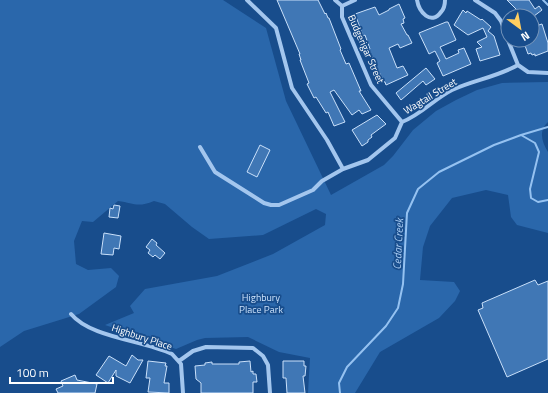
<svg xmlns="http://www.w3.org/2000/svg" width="548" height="393" font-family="'Titillium Web',sans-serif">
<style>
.green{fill:#2a67ab}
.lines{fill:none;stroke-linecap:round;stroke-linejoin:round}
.stream{stroke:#95c2f1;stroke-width:2}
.building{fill:#4077b5;stroke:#c9e0fa}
.street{stroke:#a3c6ee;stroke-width:4}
.labels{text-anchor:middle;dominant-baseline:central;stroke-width:3.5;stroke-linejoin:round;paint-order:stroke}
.street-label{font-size:10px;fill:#fff;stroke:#184d8c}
.park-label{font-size:10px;fill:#c9e0fa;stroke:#184d8c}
.water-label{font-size:11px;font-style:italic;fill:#aed0f6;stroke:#184d8c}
</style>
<rect width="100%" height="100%" fill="#184d8c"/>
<path class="green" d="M 0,0 L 223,0 L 266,28 L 286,101 L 331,195 L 384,165 L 393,156 L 413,130 L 436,111 L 456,100 L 477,90 L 502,83 L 548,82 L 548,122 C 538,131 542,142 548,152 L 548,233 L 517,225 L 511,217 L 508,195 L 486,190 L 452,198 L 430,226 L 423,247 L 420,280 L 454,282 L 460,291 L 455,301 L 439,318 L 380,352 L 355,393 L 308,393 L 310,358 L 279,352 L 248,337 L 205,338 L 197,340 L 176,349 L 105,325 L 134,313 L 130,306 L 145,289 L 217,276 L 273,254 L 325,225 L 326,214 L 316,209 L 263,235 L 209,239 L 192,227 L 165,204 L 154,201 C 137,208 134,203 118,201 L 93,222 L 82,221 L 74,241 L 76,264 L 88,270 L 111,268 L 119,276 L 116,287 L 79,314 L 24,331 L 0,347 Z"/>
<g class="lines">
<path class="stream" d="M 543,0 L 548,5
M 521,135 L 548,127
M 340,393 L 339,383 L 347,367 L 386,326 L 398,308 L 403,284 L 407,213 L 418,189 L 439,172 L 494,145 L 521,135 L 535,143 L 539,152 L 530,189 L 531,198 L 538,202 L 548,200"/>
</g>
<path class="building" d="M 277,0 L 318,0 L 325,14 L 326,13 L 328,18 L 329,18 L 341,49 L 340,50 L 346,64 L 349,63 L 361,91 L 359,91 L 371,110 L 362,114 L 359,110 L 352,115 L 334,90 L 330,92 L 345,122 L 334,126 L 328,112 L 326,113 L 316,97 L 314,98 L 307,84 L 309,83 L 300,60 L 301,60 L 299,54 L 300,54 Z
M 507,0 L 529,0 L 535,9 L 539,6 L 542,10 L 534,16 L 508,16 L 517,10 Z
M 399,4 L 405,18 L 403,19 L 404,23 L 401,24 L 407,35 L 408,35 L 412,43 L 400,48 L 398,44 L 389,48 L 397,68 L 403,66 L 408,75 L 386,85 L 385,82 L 384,82 L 376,66 L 369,50 L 370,49 L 365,35 L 363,36 L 355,14 L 375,7 L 379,15 L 389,10 L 389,9 Z
M 463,10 L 466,13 L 467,11 L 481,20 L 482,19 L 491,27 L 488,31 L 494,36 L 500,55 L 480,61 L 476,49 L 482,47 L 477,42 L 487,37 L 483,28 L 468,35 L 454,25 Z
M 446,22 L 448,22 L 456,40 L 440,47 L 446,59 L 459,53 L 458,50 L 464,48 L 471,64 L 443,76 L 437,63 L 440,61 L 435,51 L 429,54 L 419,33 Z
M 542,24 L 548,43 L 548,51 L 535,56 L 535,54 L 532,55 L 531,53 L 528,54 L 523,40 L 532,40 L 532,27 Z
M 426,68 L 435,79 L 426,85 L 423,81 L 401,100 L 396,93 Z
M 377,115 L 386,124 L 371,135 L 372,137 L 368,140 L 368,142 L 362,146 L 352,130 Z
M 260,145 L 270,150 L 257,177 L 247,172 Z
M 114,205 L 120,206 L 118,218 L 109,217 L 110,208 L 113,209 Z
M 104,233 L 121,236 L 119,249 L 114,248 L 113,255 L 101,254 Z
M 152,239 L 157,243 L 156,245 L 165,253 L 160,259 L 155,255 L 153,257 L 148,253 L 150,250 L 146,247 Z
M 535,280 L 538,285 L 548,281 L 548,359 L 507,377 L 478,310 L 483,308 L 482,303 Z
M 132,355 L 138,360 L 143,360 L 130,383 L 116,376 L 116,370 L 108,383 L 96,375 L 109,356 L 126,366 Z
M 148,361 L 166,363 L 165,366 L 167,366 L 164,383 L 169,383 L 169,393 L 148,392 L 150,378 L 146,378 Z
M 250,361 L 251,372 L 253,371 L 253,374 L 256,374 L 257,382 L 253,382 L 253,393 L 201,393 L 201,383 L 196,379 L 195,366 L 205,365 L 205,363 L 212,362 L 212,364 L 239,364 L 239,362 Z
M 283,361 L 304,361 L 304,366 L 306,366 L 305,376 L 303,376 L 305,393 L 287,393 L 286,378 L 283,378 Z
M 75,375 L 77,380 L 97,384 L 95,393 L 58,393 L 56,389 L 63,386 L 61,381 Z"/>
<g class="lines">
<path class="street" d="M 247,0 L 276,28 L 292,88 L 327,140 L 343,169
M 335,0 L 342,6 L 342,17 L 371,85 L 402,122
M 417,0 C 419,12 431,26 441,12 C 444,9 445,4 445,0
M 475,0 L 495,13 L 501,21 L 508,39
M 342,6 L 355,0
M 508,40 L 518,65
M 200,147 L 215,172 L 264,203 L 271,205 L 279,205 L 313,190 L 322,181 L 343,169 L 368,160 L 395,138 L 402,122 C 422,114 434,99 452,90 C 474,80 497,77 518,65 L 528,72 L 548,73
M 71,314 C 91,338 143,340 172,354 L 181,364 L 183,393
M 179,361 L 193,351 L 206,347 L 253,348 L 263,356 L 268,365 L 270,393"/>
</g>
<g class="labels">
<g class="street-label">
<text transform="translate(366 49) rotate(66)">Budgerigar Street</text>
<text transform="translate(430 96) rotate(-31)">Wagtail Street</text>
<text transform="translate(142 337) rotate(18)">Highbury Place</text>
</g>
<g class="park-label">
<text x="261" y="297">Highbury<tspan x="261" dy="12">Place Park</tspan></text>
</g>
<g class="water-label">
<text transform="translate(398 244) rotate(-87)">Cedar Creek</text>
</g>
</g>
<g transform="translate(520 28) rotate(148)"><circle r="19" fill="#184d8c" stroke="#7494ba"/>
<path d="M0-3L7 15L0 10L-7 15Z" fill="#ffce60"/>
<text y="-6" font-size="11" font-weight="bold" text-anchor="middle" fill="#ffffff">N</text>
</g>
<path d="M10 377v6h103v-6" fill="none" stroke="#ffffff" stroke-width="2"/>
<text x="16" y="377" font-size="12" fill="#ffffff" stroke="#184d8c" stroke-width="3" paint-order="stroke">100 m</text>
</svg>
